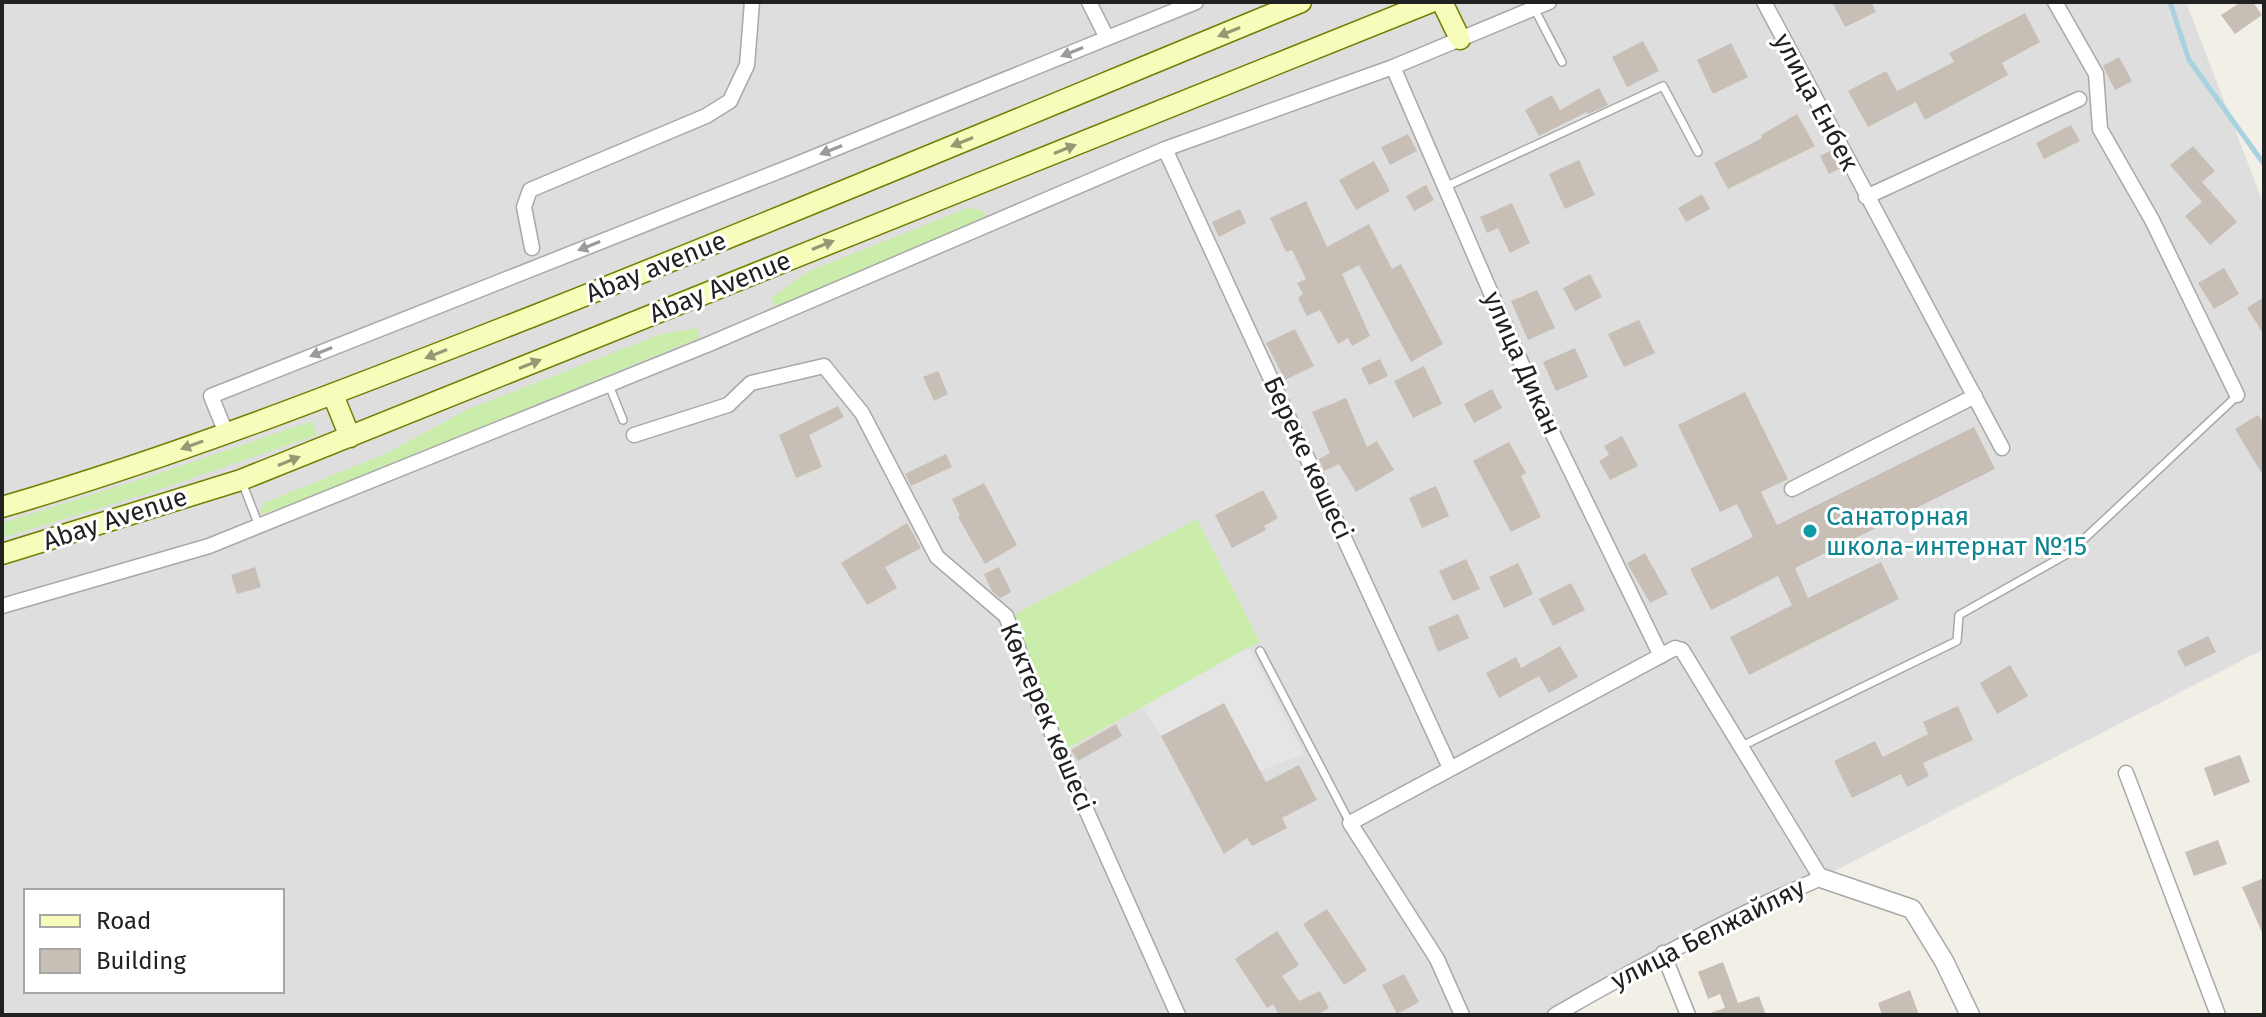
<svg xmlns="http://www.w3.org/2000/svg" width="2266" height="1017" font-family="'Fira Sans',sans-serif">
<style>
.residential{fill:#dfdede;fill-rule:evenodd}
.grass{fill:#cbedac}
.parking{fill:#e5e5e5}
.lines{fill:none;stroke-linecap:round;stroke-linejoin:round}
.stream{stroke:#a7d2e0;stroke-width:5}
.building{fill:#c7beb6}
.service-casing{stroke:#a8a8a8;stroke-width:10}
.minor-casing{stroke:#a8a8a8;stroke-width:17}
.tertiary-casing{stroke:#a8a8a8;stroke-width:21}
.secondary-casing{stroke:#6f8001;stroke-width:23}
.service{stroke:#fff;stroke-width:7}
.minor{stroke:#fff;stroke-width:14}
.tertiary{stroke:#fff;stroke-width:18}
.secondary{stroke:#f7fcbb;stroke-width:20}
.oneway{fill:#979976}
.oneway2{fill:#9b9b9b}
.culture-dot{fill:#0f9aa8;stroke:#fff;stroke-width:3}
.labels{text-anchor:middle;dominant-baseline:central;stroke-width:6;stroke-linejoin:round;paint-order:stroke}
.street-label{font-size:26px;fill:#212121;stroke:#fff}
.culture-label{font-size:26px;fill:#0d838f;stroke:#fff;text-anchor:start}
</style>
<rect width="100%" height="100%" fill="#f2efe7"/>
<path class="residential" d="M 2,2 L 2186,2 L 2264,205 L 2264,649 L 1821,878 L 1542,1015 L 2,1015 ZM 26,891 L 282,891 L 282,991 L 26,991 Z"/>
<path class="grass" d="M 968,208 L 985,211 L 984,222 L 776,307 L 771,298 L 809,271 Z
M 698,328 L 699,338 L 285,507 L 263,514 L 260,510 L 264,503 L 387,453 L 466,410 L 661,334 Z
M 312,421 L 317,435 L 155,491 L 2,538 L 2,523 L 151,476 Z
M 1197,519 L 1260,642 L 1063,751 L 1013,615 Z"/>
<path class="parking" d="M 1249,647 L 1304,754 L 1260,771 L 1161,736 L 1142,707 Z"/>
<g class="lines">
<path class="stream" d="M 2170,2 L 2189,60 L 2264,164"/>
</g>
<path class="building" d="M 1832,2 L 1871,2 L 1876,12 L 1845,27 Z
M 2241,2 L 2253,2 L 2262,15 L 2235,34 L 2221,15 Z
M 2025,13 L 2040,42 L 2002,63 L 2008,75 L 1925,120 L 1916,102 L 1868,127 L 1848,91 L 1886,71 L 1897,91 L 1954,62 L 1949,53 Z
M 1643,41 L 1659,71 L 1627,87 L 1612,57 Z
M 1731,43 L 1748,77 L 1713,94 L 1697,60 Z
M 2119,57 L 2132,81 L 2115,90 L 2103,66 Z
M 1599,88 L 1608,105 L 1588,114 L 1587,112 L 1539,136 L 1525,110 L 1552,95 L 1560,110 Z
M 1797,114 L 1815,146 L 1728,189 L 1714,163 L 1762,138 L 1761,135 Z
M 2071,125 L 2080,141 L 2044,159 L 2036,143 Z
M 1408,134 L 1417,151 L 1390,165 L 1381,147 Z
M 2193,146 L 2215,171 L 2202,182 L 2237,222 L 2210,245 L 2185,216 L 2202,202 L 2170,165 Z
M 1832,150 L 1841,168 L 1829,174 L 1820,156 Z
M 1579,160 L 1595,195 L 1565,209 L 1549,174 Z
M 1374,161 L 1390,191 L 1356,210 L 1339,180 Z
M 1426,185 L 1434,200 L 1414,211 L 1406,196 Z
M 1702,194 L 1710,209 L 1686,222 L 1678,208 Z
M 1306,201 L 1327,247 L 1369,224 L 1392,269 L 1401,264 L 1443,344 L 1411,362 L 1359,265 L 1342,274 L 1370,336 L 1352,346 L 1348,338 L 1338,344 L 1320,310 L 1307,316 L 1298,298 L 1303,294 L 1297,283 L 1306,279 L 1292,250 L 1286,252 L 1270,218 Z
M 1512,203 L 1530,243 L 1510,253 L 1498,228 L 1487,233 L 1480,217 Z
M 1240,209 L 1246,223 L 1219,237 L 1212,222 Z
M 2224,268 L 2239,294 L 2214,309 L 2198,283 Z
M 1590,274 L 1602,297 L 1575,311 L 1563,288 Z
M 1537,290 L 1555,328 L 1528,340 L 1511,301 Z
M 2264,297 L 2264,335 L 2247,308 Z
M 1639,320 L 1655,353 L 1624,367 L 1608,334 Z
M 1295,329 L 1314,366 L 1285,380 L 1266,343 Z
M 1575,348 L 1588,377 L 1556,391 L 1543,362 Z
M 1380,359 L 1388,376 L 1369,385 L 1361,368 Z
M 1424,366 L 1442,404 L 1413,418 L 1394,381 Z
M 938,371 L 948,394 L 934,401 L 923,377 Z
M 1492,389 L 1502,408 L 1474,423 L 1464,404 Z
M 1745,392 L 1788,479 L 1761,492 L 1777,525 L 1974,427 L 1995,469 L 1795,568 L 1808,598 L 1881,562 L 1899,599 L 1749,675 L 1730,637 L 1792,605 L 1778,576 L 1711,610 L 1690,569 L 1753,537 L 1737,504 L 1720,512 L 1678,425 Z
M 1346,398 L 1367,447 L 1377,441 L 1394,470 L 1356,492 L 1339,464 L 1324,471 L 1319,459 L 1330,453 L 1312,412 Z
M 838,406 L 844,417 L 809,435 L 822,467 L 796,478 L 779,435 Z
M 2258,415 L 2264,424 L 2264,477 L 2235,429 Z
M 1622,436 L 1638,466 L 1610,480 L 1599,461 L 1609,455 L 1604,446 Z
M 1509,442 L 1526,473 L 1521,476 L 1541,517 L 1511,532 L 1473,461 Z
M 946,454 L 952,467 L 911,486 L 905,474 Z
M 984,483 L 1017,545 L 985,564 L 958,517 L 960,516 L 952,499 Z
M 1436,486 L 1449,516 L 1422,528 L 1409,498 Z
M 1263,490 L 1278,518 L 1264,526 L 1266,530 L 1232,548 L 1215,515 Z
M 907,523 L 921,548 L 885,567 L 897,588 L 867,605 L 841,563 Z
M 1645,553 L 1668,594 L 1650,603 L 1627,563 Z
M 1466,559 L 1480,589 L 1453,601 L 1439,571 Z
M 1518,563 L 1533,594 L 1504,608 L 1489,577 Z
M 255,567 L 261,587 L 237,594 L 231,575 Z
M 999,567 L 1011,592 L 1000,598 L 992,591 L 984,574 Z
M 1571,583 L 1585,610 L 1553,626 L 1539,599 Z
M 1458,614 L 1469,638 L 1438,652 L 1428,627 Z
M 2208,636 L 2216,652 L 2185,667 L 2177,651 Z
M 1560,646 L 1578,677 L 1549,693 L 1539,676 L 1499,698 L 1486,673 L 1516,657 L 1521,668 Z
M 2010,665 L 2028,696 L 1997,714 L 1980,683 Z
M 1224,703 L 1266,782 L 1299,765 L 1317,800 L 1282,818 L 1287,828 L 1252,846 L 1247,838 L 1224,854 L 1161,736 Z
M 1958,706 L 1973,740 L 1923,763 L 1929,776 L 1907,787 L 1901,774 L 1852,798 L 1834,761 L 1875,741 L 1883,757 L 1928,734 L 1923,722 Z
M 1116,724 L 1122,736 L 1078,761 L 1071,750 Z
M 2240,755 L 2250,782 L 2214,796 L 2204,768 Z
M 2218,840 L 2227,864 L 2194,876 L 2185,852 Z
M 2264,878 L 2264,937 L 2242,887 Z
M 1327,909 L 1367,970 L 1344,985 L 1303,924 Z
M 1277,931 L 1299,965 L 1282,976 L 1299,1001 L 1320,991 L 1329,1008 L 1317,1015 L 1274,1015 L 1278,1013 L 1273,1004 L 1267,1008 L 1235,959 Z
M 1723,962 L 1738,1003 L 1759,996 L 1766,1015 L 1710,1015 L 1710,1013 L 1725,1008 L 1720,994 L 1708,999 L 1698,972 Z
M 1404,974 L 1419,1002 L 1397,1014 L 1382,985 Z
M 1910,990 L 1919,1015 L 1882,1015 L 1878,1003 Z"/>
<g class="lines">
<defs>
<path id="service" d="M 1534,8 L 1562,62
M 1445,187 L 1663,86 L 1698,152
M 609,385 L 623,420
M 242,482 L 259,526
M 1260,651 L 1350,823
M 1742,746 L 1957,641 L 1959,615 L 2069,553 L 2237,396"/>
<path id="minor" d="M 1089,2 L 1107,38
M 1764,2 L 2002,448
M 2055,2 L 2096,74 L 2100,129 L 2152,220 L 2237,395
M 1393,67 L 1546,420 L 1661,656
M 1165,149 L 1450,768
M 1866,197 L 2079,99
M 532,248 L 524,207 L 530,190 L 706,116 L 730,101 L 747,65 L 752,2
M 226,433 L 211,396 L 797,164 L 1196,2
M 634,435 L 728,405 L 751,383 L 824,366 L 862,413 L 937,557 L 1006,616 L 1041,709 L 1178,1015
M 1792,489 L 1975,396
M 2,606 L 209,546 L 709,344 L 1165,149 L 1393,67 L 1549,2
M 2126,773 L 2218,1015
M 1663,953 L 1688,1015
M 1462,1015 L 1437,959 L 1350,823 L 1675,648 L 1682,650 L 1821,878 C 1729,918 1642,965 1555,1015"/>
<path id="tertiary" d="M 1821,878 L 1912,909 L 1944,961 L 1970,1015"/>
<path id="secondary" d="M 1442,2 L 1460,39
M 333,395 L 350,437
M 2,507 C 184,454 360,384 536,315 C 792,214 1046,107 1301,2
M 2,554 L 241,480 L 1431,2"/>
</defs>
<use href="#service" class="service-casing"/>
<use href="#minor" class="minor-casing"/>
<use href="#tertiary" class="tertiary-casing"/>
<use href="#secondary" class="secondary-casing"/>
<use href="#service" class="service"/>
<use href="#minor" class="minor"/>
<use href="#tertiary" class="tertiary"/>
<use href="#secondary" class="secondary"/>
</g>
<defs><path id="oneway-solid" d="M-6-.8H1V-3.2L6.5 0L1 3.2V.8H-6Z" transform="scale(2)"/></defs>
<g class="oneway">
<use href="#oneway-solid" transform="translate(1229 32) rotate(158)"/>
<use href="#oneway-solid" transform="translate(962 142) rotate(158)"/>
<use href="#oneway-solid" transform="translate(1065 149) rotate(-22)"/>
<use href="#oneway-solid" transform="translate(823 245) rotate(-22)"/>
<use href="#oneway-solid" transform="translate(436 354) rotate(158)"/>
<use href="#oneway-solid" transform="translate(530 364) rotate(-22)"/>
<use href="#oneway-solid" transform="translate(192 445) rotate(160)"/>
<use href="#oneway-solid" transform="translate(289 461) rotate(-22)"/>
</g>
<g class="oneway2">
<use href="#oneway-solid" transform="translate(1072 52) rotate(158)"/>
<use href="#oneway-solid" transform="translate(831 150) rotate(158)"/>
<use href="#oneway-solid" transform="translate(589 246) rotate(158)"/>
<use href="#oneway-solid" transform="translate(321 352) rotate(158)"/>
</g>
<circle class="culture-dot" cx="1810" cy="531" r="8"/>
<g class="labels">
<g class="street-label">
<text transform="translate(1816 102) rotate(62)">улица Енбек</text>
<text transform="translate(656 267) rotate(-22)">Abay avenue</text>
<text transform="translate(720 287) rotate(-22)">Abay Avenue</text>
<text transform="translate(1522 363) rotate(66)">улица Дикан</text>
<text transform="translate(1308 458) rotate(65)">Береке көшесі</text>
<text transform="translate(115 519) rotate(-18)">Abay Avenue</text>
<text transform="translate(1047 717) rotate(67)">Көктерек көшесі</text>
<text transform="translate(1708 934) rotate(-27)">улица Белжайляу</text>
</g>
<g class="culture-label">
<text x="1826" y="516">Санаторная<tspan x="1826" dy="30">школа-интернат №15</tspan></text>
</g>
</g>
<rect width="2266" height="1017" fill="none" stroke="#212121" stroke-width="8"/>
<rect x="24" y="889" width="260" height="104" fill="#ffffff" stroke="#a6a6a6" stroke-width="2"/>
<rect x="40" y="915" width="40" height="12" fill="#f7fcbb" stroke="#a6a6a6" stroke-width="2"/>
<text x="96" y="929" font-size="24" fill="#212121">Road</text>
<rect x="40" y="949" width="40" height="24" fill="#c7beb6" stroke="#a6a6a6" stroke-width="2"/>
<text x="96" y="969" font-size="24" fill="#212121">Building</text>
</svg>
